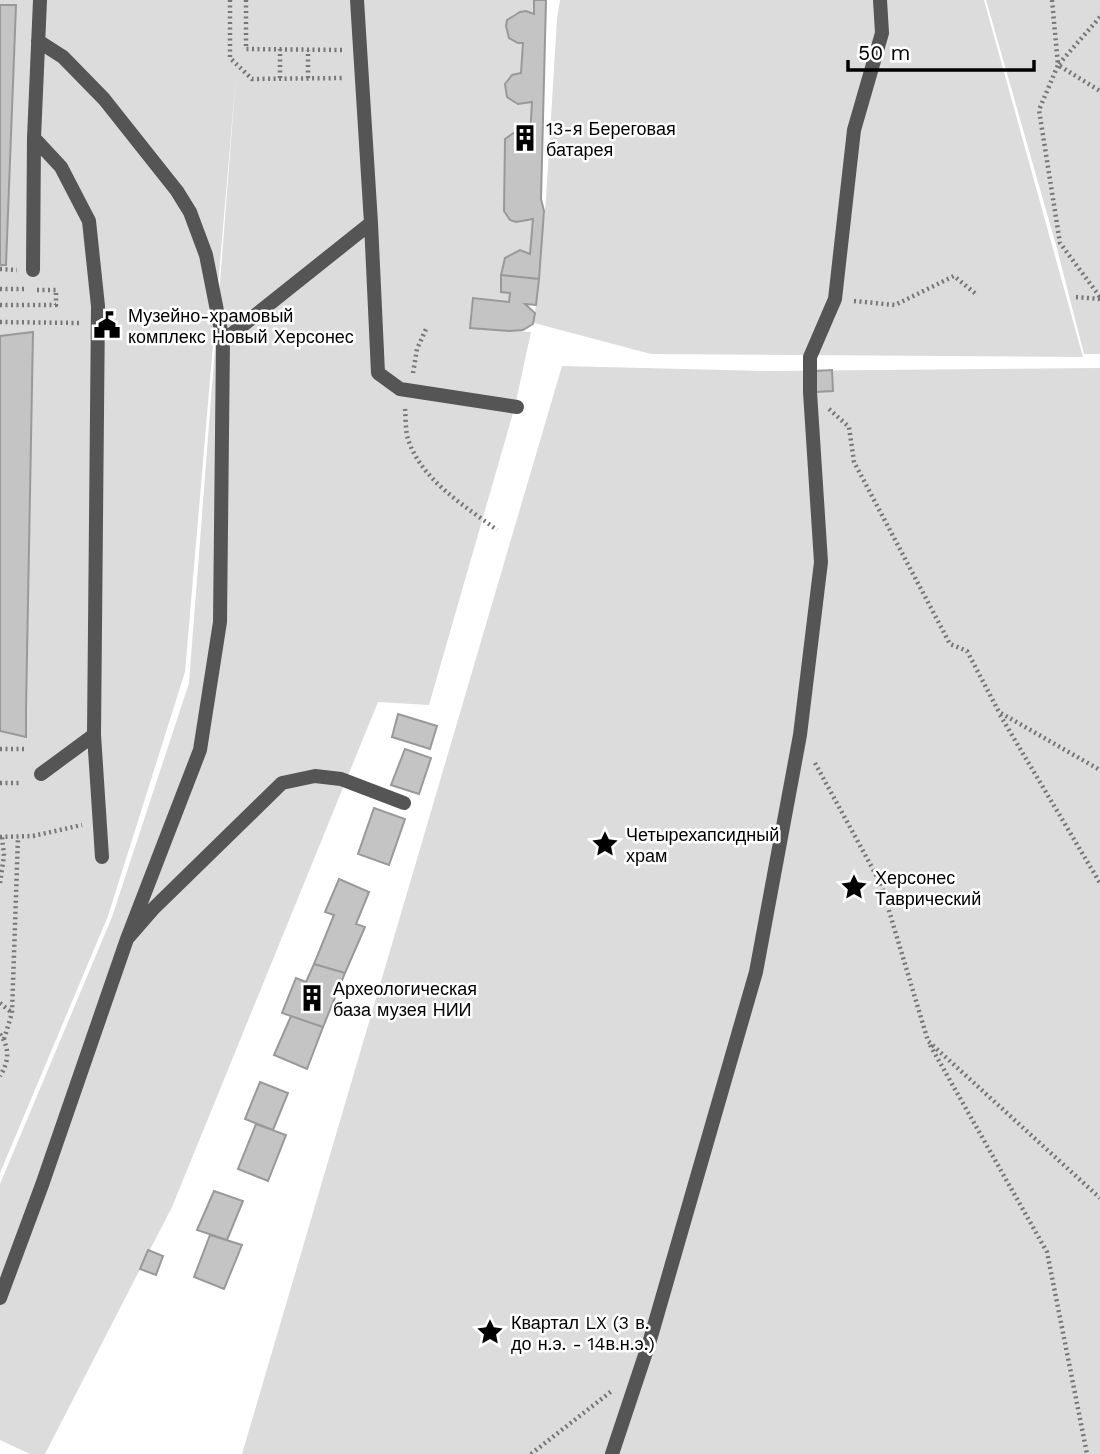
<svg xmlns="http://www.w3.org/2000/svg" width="1100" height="1454" font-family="'Work Sans',sans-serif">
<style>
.green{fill:#dcdcdc}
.building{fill:#c4c4c4;stroke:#999;stroke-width:2}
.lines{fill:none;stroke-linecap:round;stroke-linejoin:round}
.path{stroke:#777;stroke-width:4.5;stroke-dasharray:2 3.5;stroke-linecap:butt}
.service{stroke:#555;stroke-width:14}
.labels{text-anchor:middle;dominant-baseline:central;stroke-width:5;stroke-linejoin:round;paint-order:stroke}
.poi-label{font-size:18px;fill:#000;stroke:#fff;text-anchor:start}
</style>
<rect width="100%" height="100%" fill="#fff"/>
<path class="green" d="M 0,0 L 534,0 L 534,14 C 524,8 515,12 507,20 L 506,27 L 509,38 L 518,43 L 523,43 L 521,73 L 512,75 L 505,84 L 507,97 C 516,104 522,104 532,102 L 530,136 C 519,129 514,131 505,140 L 504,211 C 511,224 520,223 533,219 L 530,254 L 520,250 L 505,259 L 501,292 L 510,293 L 509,302 L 473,298 L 470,328 L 531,332 L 515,406 L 429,705 L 378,702 L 172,1207 L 45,1454 L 30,1454 L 0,1440 L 0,1184 L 112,917 L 189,683 L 236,76 L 185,672 L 108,916 L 0,1173 Z
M 560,0 L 984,0 L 1083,357 L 651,354 L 534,323 L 546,199 L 557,19 Z
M 986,0 L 1100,0 L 1100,354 L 1084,354 L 1056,245 Z
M 562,366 L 768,371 L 1100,368 L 1100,1454 L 242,1454 Z"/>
<path class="building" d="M 534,0 L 546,0 L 541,199 L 544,211 L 539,279 L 501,275 L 505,258 L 520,250 L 530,254 L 533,219 L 516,222 L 510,220 L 504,211 L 505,139 L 515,132 L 523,131 L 530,136 L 532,102 L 518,104 L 513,101 L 507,97 L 505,84 L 512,75 L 521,73 L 523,43 L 518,43 L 509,38 L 506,26 L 507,20 L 520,12 L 526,11 L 534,14 Z
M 0,5 L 16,5 L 6,265 L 0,265 Z
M 501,275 L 539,279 L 536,305 L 525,304 L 535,313 L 533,324 L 523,330 L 509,331 L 470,328 L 473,298 L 509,302 L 510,293 L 501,292 Z
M 33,332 L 26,709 L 26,737 L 0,731 L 0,336 Z
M 832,370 L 833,391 L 815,392 L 814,371 Z
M 398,714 L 437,726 L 430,749 L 392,737 Z
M 405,749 L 431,758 L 419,794 L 391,785 Z
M 374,808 L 405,819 L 389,865 L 358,854 Z
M 339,879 L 369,892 L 356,924 L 365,927 L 345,973 L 314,964 L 334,915 L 325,912 Z
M 314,964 L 345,973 L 323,1027 L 282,1013 L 296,978 L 306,982 Z
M 291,1016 L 323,1027 L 307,1069 L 274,1055 Z
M 260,1082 L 288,1093 L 273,1130 L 245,1119 Z
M 256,1124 L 286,1135 L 268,1181 L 238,1169 Z
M 214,1191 L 243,1201 L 227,1240 L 197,1230 Z
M 210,1235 L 242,1245 L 224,1289 L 194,1277 Z
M 148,1250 L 163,1256 L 156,1275 L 140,1269 Z"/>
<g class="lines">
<path class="path" d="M 230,0 L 230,58 L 252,79 L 345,78
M 246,0 L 246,49 L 343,50
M 1052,0 L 1058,65 L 1039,110 L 1060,243 L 1100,297
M 1100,17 L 1058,65 L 1100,91
M 280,78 L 280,49
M 308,78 L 308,50
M 0,269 L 17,270
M 0,289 L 27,289
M 1076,297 L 1100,299
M 854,301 L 895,305 L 954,276 L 976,294
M 0,305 L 56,305 L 56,290 L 36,290
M 0,322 L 80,323
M 413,373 L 417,349 L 426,329
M 405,409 C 406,419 405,432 409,442 C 423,481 465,506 497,530
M 829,409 L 849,427 L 854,462 L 950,644 L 967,651 L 999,712 L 1100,770
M 1000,715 L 1100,883
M 0,749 L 24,749
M 815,763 L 881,884 L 928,1041 L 1100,1198
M 0,783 L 21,783
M 0,837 L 33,836 L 82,825
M 0,883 L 4,856 L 2,837
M 0,1003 L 12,1013
M 0,1034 C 10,1048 9,1062 0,1076
M 4,1039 L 12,1013 L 18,837
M 930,1045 L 1047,1252 L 1087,1454
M 531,1454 L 613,1390"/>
<path class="service" d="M 357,0 L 371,223
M 38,41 L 63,57 L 104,99 L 177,191 L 190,212 L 206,255 L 223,341
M 34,138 L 61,167 L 89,221 L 98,306 L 94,735 L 41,774
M 33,270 L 34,138 L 40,0
M 94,735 L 102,857
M 127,939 L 200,750 L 220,622 L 223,341 L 371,223 L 378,373 L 400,389 L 517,407
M 0,1298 L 42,1185 L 127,939 L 154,908 L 282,783 L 315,776 L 341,779 L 404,803
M 612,1454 L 650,1340 L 756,972 L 800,735 L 821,562 L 810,392 L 810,357 L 835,299 L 854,130 L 882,33 L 880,0"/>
</g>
<defs>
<symbol id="building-bare" viewBox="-9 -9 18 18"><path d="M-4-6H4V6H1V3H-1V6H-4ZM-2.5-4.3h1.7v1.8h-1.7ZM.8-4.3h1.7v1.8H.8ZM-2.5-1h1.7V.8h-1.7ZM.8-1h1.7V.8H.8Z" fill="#000" stroke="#fff" stroke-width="2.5" paint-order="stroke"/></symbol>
<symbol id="civic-bare" viewBox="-9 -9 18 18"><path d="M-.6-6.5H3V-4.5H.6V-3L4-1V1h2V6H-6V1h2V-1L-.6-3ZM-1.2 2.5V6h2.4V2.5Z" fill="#000" stroke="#fff" stroke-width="2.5" paint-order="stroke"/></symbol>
<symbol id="sight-bare" viewBox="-9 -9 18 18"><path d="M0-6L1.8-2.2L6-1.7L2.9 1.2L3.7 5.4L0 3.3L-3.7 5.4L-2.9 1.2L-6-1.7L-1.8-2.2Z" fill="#000" stroke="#fff" stroke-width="2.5" paint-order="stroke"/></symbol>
</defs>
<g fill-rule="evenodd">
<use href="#building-bare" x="506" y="119" width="38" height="38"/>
<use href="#civic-bare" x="88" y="306" width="38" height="38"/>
<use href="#sight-bare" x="586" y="825" width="38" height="38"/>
<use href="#sight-bare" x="835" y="868" width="38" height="38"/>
<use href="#building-bare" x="293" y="979" width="38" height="38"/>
<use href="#sight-bare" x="471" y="1313" width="38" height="38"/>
</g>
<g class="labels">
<g class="poi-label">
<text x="546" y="128">13-я Береговая<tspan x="546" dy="21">батарея</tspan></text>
<text x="128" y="315">Музейно-храмовый<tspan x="128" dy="21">комплекс Новый Херсонес</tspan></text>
<text x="626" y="834">Четырехапсидный<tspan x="626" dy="21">храм</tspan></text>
<text x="875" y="877">Херсонес<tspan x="875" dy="21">Таврический</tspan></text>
<text x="333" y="988">Археологическая<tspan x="333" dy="21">база музея НИИ</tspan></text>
<text x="511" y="1322">Квартал LX (3 в.<tspan x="511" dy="21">до н.э. - 14в.н.э.)</tspan></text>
</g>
</g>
<path d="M848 60v10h186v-10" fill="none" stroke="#000000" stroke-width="3.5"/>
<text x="858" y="60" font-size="21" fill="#000000" stroke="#ffffff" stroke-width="5" paint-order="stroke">50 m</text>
</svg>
